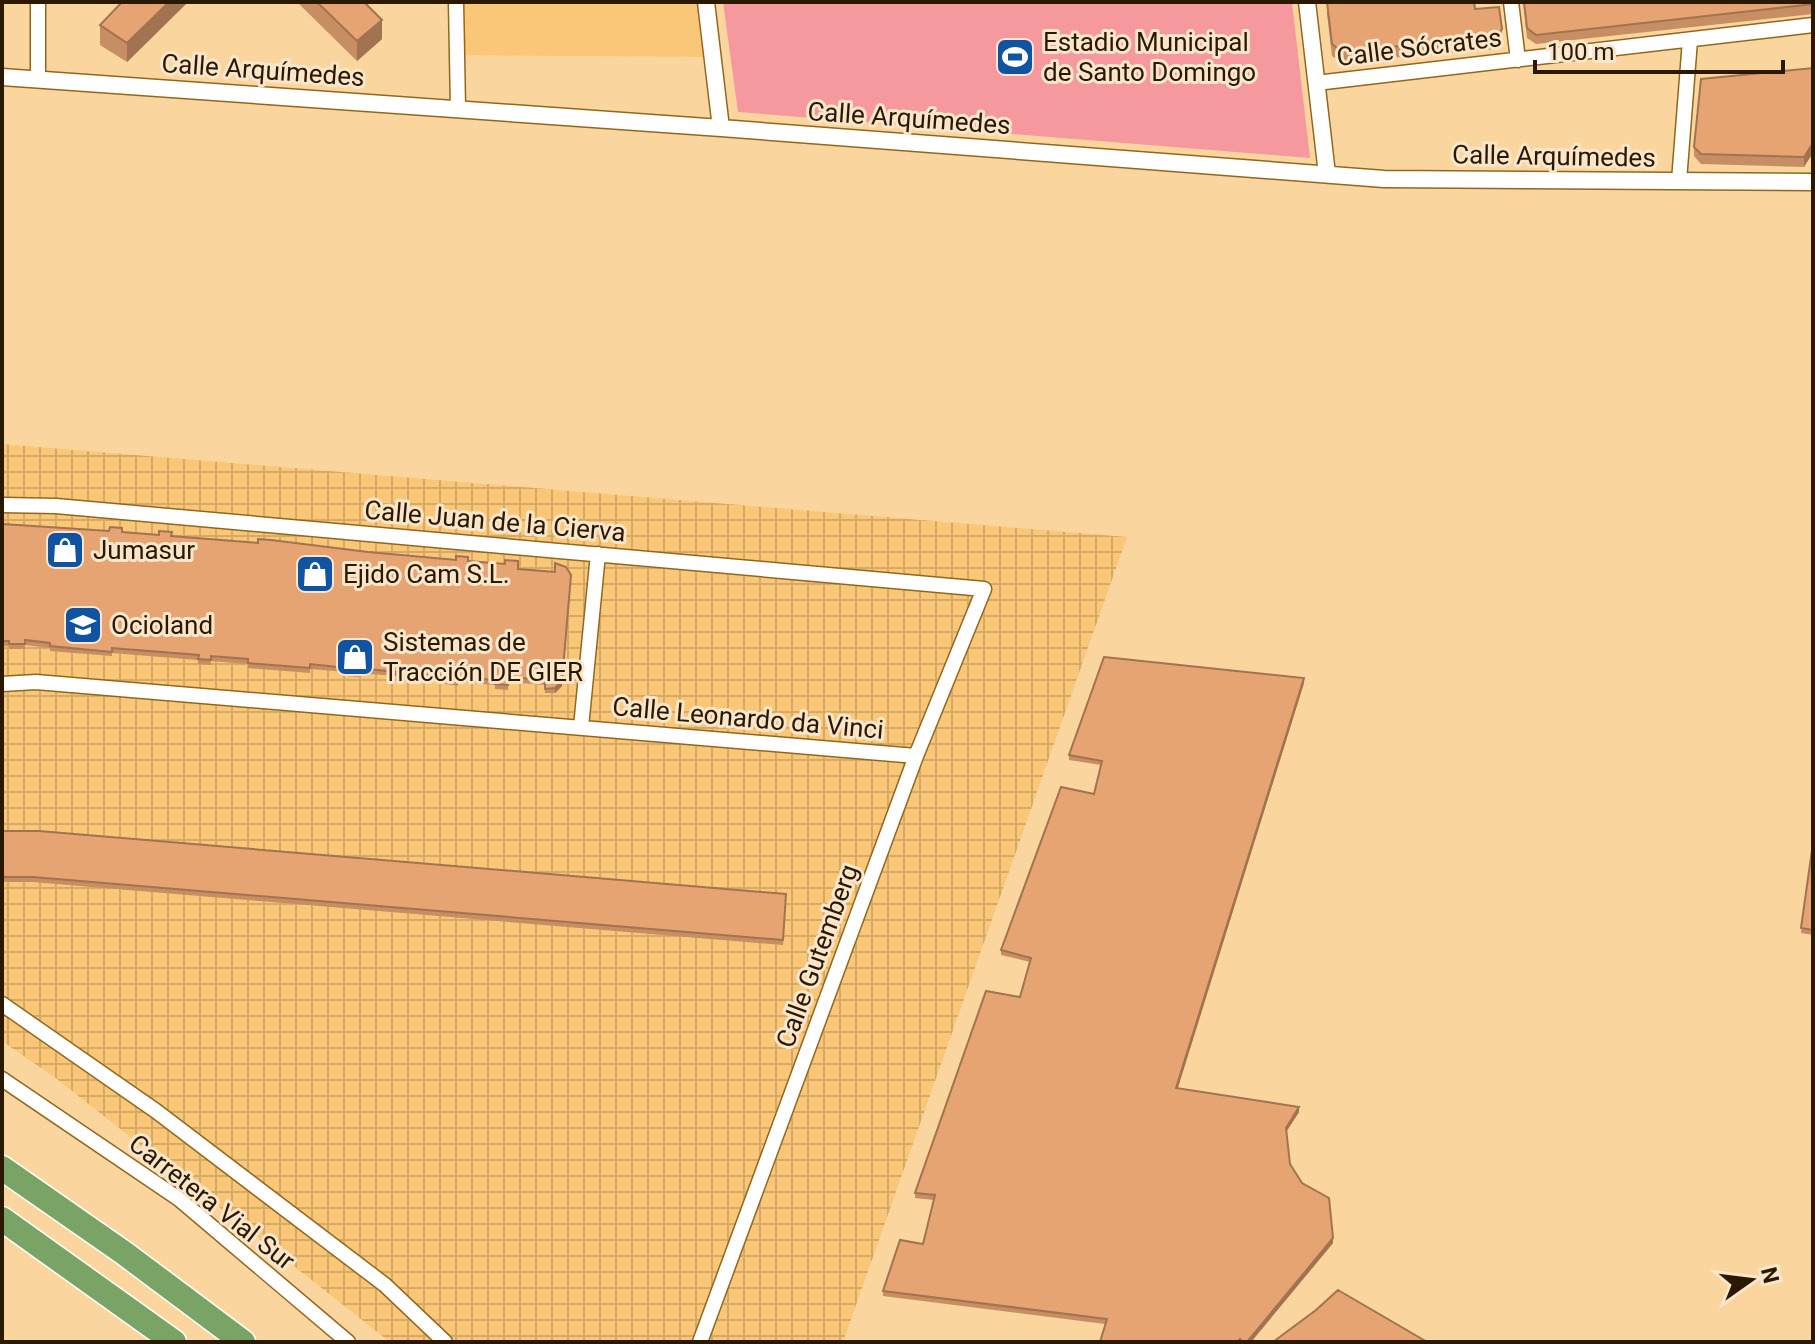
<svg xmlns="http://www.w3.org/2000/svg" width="1815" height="1344" font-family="Roboto,sans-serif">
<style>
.built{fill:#fac678}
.industrial{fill:url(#industrial-grid)}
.grass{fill:#f6999e}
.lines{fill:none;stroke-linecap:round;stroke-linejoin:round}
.minor-casing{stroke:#92671d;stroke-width:17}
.tertiary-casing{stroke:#92671d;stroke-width:19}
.motorway-casing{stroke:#fff;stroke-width:27}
.minor{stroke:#fff;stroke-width:14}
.tertiary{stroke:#fff;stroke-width:16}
.motorway{stroke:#79a465;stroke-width:24}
.wall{fill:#c78d63}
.shaded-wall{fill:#a27350}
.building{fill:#e7a473;stroke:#a27350;stroke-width:2}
.labels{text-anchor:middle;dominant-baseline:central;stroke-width:6;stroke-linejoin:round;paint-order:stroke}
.poi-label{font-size:26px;fill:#2a1900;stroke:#f9e6cb;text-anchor:start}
.street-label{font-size:26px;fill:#2a1900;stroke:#f9e6cb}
</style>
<defs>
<pattern id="industrial-grid" width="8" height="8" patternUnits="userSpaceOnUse" patternTransform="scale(2)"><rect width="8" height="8" fill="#fac678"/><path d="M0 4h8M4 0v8" fill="none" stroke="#d6aa66"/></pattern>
</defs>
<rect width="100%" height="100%" fill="#fbd59e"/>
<path class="built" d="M 456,2 L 706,2 L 713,57 L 457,55 Z"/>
<path class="industrial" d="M 2,444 L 1127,537 L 843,1342 L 390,1342 L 57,1079 L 2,1041 Z"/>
<path class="grass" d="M 723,2 L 1292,2 L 1310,158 L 738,112 Z"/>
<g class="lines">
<defs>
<path id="minor" d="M 38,2 L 38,78
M 456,2 L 458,109
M 1511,2 L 1518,60
M 1316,83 L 1813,25
M 1679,181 L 1690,40
M 2,505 L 56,506 L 984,589 L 916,756 L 700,1342
M 2,684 L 36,682 L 916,756
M 581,727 L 598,554
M 2,1004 L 156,1111 L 385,1285 L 445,1342
M 2,1079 L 179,1199 L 348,1342"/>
<path id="tertiary" d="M 706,2 L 721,128
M 1307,2 L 1327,174
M 2,77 L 721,128 L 1384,179 L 1813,182"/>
<path id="motorway" d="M 2,1168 L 124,1253 L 243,1342
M 2,1219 L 174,1342"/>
</defs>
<use href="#minor" class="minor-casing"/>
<use href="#tertiary" class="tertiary-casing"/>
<use href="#motorway" class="motorway-casing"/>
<use href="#minor" class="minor"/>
<use href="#tertiary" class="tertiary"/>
<use href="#motorway" class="motorway"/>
</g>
<path class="wall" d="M 122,2 L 188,2 L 127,62 L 100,45 L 100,25 Z
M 297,2 L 364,2 L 382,39 L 357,61 Z
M 1327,2 L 1475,9 L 1502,40 L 1495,49 L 1341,62 L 1332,56 L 1327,14 Z
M 1523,2 L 1813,2 L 1813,14 L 1536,44 L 1527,38 Z
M 1813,68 L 1804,167 L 1701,164 L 1694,156 L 1694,147 Z
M 2,524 L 122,532 L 468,561 L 518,569 L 562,686 L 555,693 L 545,693 L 545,685 L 508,682 L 508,690 L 495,689 L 495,685 L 458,682 L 458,686 L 445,684 L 445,681 L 409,677 L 408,681 L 396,680 L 396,676 L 359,673 L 359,677 L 347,676 L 347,672 L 310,669 L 310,673 L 248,668 L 248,664 L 211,661 L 211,665 L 198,664 L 198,660 L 112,653 L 112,656 L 50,651 L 50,648 L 25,645 L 25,649 L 9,649 L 9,646 L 2,646 Z
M 1304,683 L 1178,1088 L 1299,1112 L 1286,1132 L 1290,1164 L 1333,1243 L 1251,1342 L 1100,1342 L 1105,1324 L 883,1296 L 883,1291 L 923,1244 L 934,1200 L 915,1198 L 915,1193 L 1020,997 L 1030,962 L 1001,955 L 1001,950 L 1094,794 L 1101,765 L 1069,760 L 1069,755 Z
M 2,831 L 786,899 L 783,945 L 33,882 L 2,882 Z
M 1813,843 L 1813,935 L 1801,933 Z"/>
<path class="shaded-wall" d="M 169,2 L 188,2 L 127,62 L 127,43 Z
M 382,20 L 382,39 L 357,61 L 357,41 Z
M 1502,29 L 1502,40 L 1495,49 L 1495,38 Z
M 1813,143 L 1813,153 L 1804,167 L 1804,157 Z
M 571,575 L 562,686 L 555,693 L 555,688 Z
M 1304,678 L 1304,683 L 1176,1093 L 1176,1088 Z
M 1299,1107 L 1299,1112 L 1286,1132 L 1286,1128 Z
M 1333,1238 L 1333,1243 L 1251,1342 L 1247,1342 Z"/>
<path class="building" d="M 122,2 L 169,2 L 127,43 L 100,25 Z
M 317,2 L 364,2 L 382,20 L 357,41 Z
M 1327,2 L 1474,2 L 1475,9 L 1499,7 L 1502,29 L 1495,38 L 1341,51 L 1332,44 Z
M 1524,2 L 1813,2 L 1813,4 L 1536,35 L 1527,28 Z
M 1813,68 L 1813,143 L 1804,157 L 1701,154 L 1694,147 L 1701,79 Z
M 2,524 L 109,531 L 110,527 L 122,528 L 122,532 L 159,535 L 159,531 L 172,532 L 171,536 L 258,543 L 258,539 L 271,540 L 368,552 L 456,560 L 456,556 L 468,557 L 468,561 L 505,564 L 505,560 L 518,561 L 518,569 L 555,572 L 555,563 L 566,567 L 571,575 L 562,681 L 555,688 L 545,689 L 545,680 L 508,677 L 508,685 L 495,684 L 495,680 L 458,677 L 458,681 L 445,679 L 446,676 L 409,673 L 408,676 L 396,675 L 396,672 L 359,668 L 359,672 L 347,671 L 347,668 L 310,664 L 310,668 L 260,664 L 248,663 L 248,659 L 211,656 L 211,660 L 198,659 L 199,655 L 112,648 L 112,652 L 50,646 L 50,643 L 25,640 L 25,644 L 9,644 L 9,641 L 2,641 Z
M 1104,657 L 1304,678 L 1176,1088 L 1299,1107 L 1286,1128 L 1290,1164 L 1302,1183 L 1329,1198 L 1333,1238 L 1247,1342 L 1243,1342 L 1240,1339 L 1237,1342 L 1100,1342 L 1107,1319 L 883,1291 L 900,1240 L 923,1244 L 935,1195 L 915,1193 L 986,991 L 1020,997 L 1031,958 L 1001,950 L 1061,787 L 1094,794 L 1102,761 L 1069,755 Z
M 2,831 L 39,831 L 786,894 L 783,940 L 33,877 L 2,877 Z
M 1813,843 L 1813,930 L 1801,928 Z
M 1338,1290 L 1427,1342 L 1273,1342 L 1316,1310 Z"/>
<defs>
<symbol id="stadium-square" viewBox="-11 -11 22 22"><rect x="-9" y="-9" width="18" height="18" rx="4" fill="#1053a3" stroke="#f9e6cb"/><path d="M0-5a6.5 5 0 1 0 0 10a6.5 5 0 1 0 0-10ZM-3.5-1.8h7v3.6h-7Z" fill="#fff"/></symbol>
<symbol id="shop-square" viewBox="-11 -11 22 22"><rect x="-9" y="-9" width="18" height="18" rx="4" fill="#1053a3" stroke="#f9e6cb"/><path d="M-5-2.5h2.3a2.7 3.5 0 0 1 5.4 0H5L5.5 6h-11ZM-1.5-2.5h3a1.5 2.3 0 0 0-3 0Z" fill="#fff"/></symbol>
<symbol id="school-square" viewBox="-11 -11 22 22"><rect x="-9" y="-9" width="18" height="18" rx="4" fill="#1053a3" stroke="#f9e6cb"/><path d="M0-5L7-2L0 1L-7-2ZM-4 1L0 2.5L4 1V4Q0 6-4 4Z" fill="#fff"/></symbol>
</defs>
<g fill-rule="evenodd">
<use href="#stadium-square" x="993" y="35" width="44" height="44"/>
<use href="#shop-square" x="43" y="528" width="44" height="44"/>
<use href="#shop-square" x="293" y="552" width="44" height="44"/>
<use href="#school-square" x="61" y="603" width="44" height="44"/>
<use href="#shop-square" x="333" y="635" width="44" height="44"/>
</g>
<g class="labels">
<g class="poi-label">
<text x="1043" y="42">Estadio Municipal<tspan x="1043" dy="30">de Santo Domingo</tspan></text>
<text x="93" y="550">Jumasur</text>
<text x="343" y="574">Ejido Cam S.L.</text>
<text x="111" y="625">Ocioland</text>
<text x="383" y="642">Sistemas de<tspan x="383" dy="30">Tracción DE GIER</tspan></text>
</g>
<g class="street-label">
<text transform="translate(1419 47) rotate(-7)">Calle Sócrates</text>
<text transform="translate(263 70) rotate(4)">Calle Arquímedes</text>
<text transform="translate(909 118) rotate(4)">Calle Arquímedes</text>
<text transform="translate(1554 156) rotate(1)">Calle Arquímedes</text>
<text transform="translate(495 521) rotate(5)">Calle Juan de la Cierva</text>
<text transform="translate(748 718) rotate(5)">Calle Leonardo da Vinci</text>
<text transform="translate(817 956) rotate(-70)">Calle Gutemberg</text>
<text transform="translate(212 1202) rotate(38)">Carretera Vial Sur</text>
</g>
</g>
<rect width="1815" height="1344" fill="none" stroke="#2a1900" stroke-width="8"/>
<g transform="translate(1751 1280) rotate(76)" stroke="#f9e6cb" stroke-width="6" paint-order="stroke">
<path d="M0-6L14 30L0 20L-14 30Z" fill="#2a1900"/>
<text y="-12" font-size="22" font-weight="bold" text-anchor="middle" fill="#2a1900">N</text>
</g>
<path d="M1535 60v12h248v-12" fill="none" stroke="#2a1900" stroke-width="4"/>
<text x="1547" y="60" font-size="24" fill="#2a1900" stroke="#f9e6cb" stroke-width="6" paint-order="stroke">100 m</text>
</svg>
